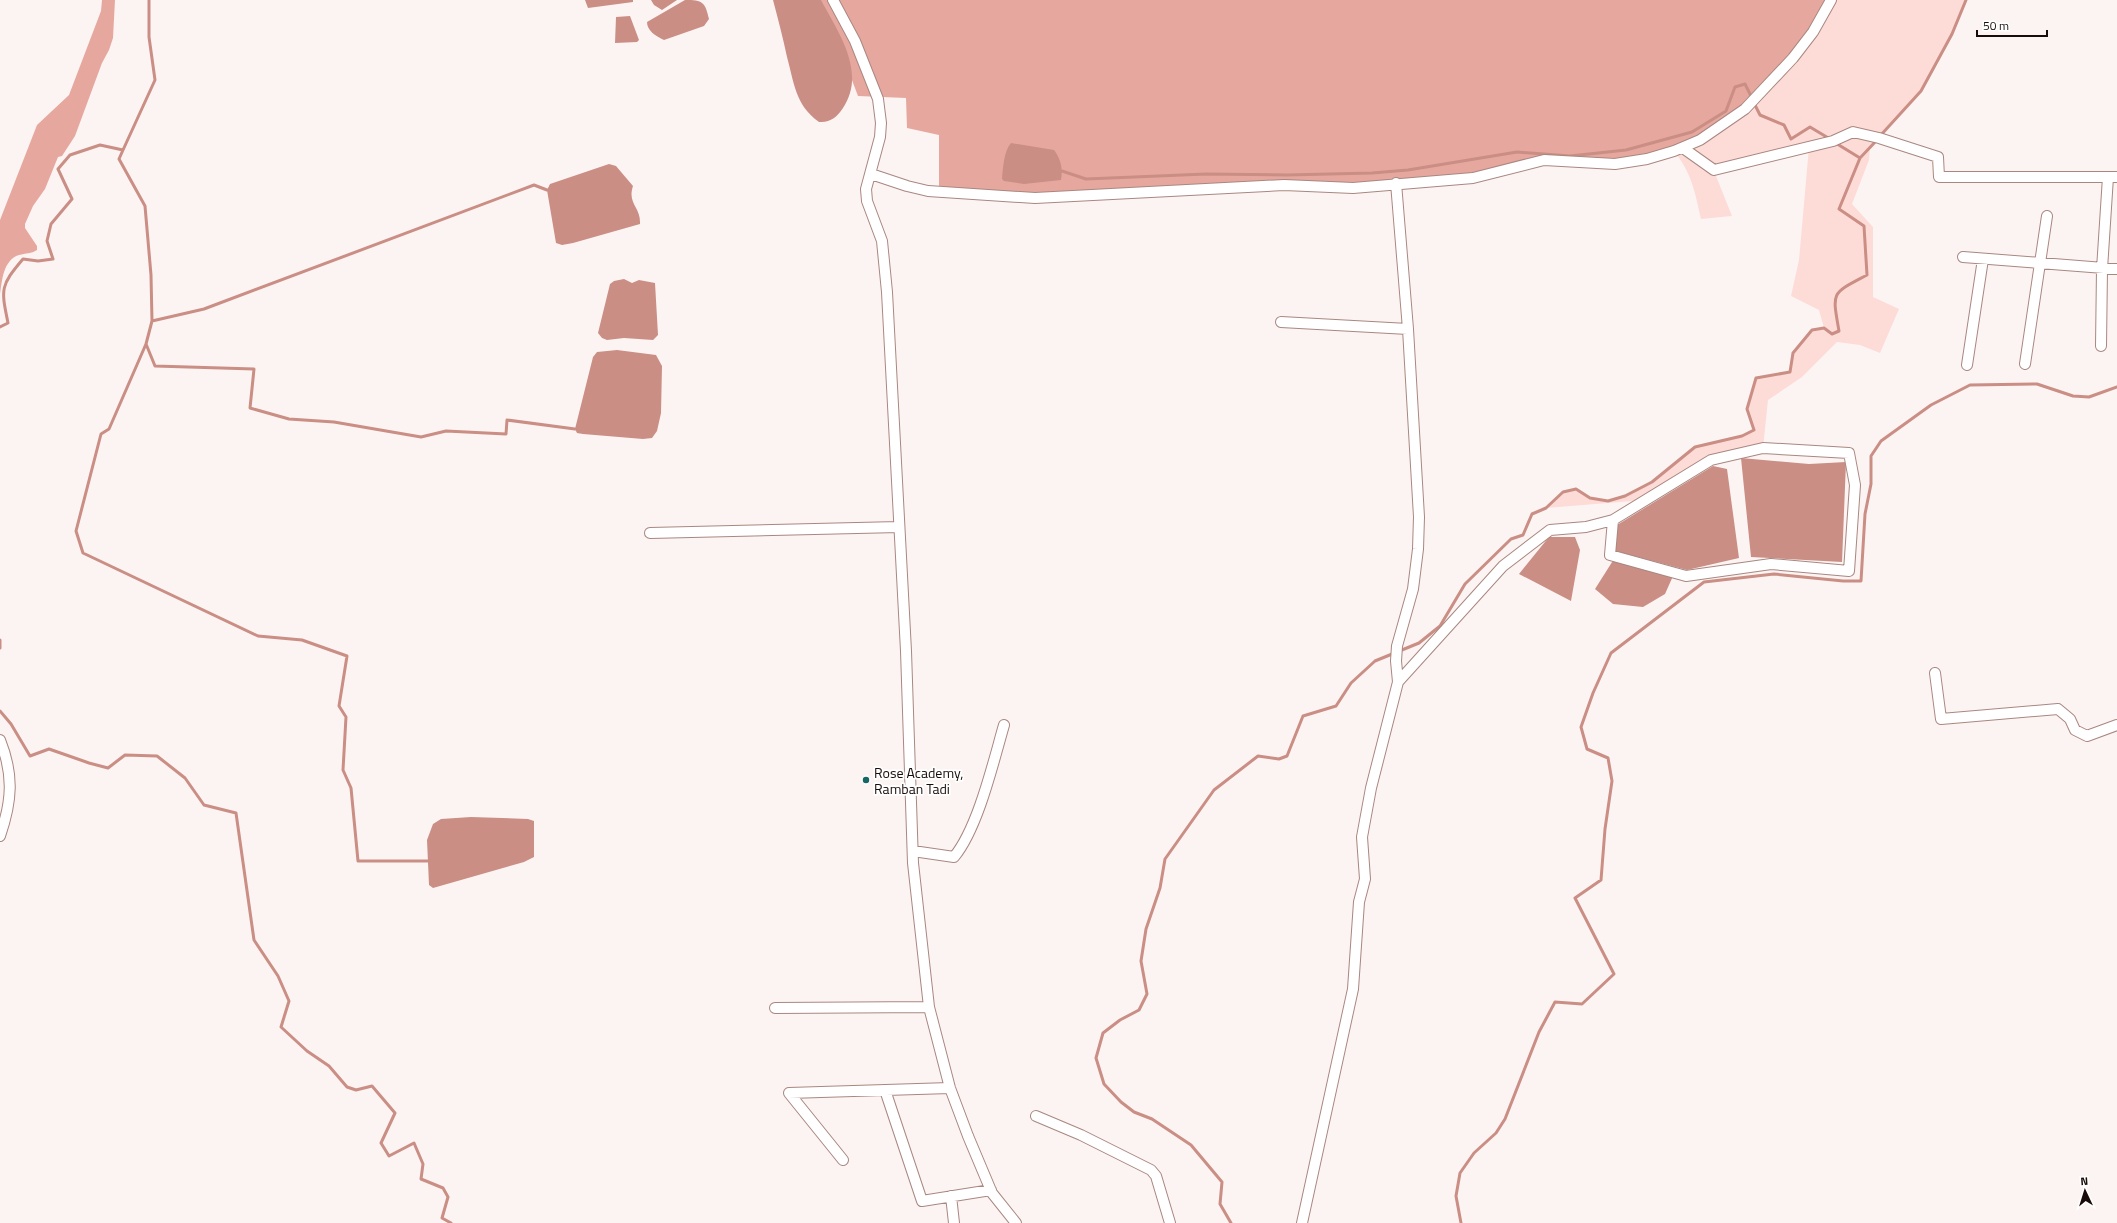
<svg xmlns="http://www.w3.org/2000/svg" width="2117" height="1223" font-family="'Titillium Web',sans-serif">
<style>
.green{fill:#fddcd7}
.forest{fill:#e6a89e}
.water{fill:#ca8e85}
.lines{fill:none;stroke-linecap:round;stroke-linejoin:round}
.stream{stroke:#ca8e85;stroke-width:3}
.street-casing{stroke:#a98781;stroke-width:12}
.street{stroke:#fff;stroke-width:10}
.poi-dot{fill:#176667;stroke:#fff;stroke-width:1.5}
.labels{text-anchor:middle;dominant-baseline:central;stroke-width:3.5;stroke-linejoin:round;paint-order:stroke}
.poi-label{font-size:14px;fill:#180c0a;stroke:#fff;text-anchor:start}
</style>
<rect width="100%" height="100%" fill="#fcf4f2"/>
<path class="green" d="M 1831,0 L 1966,0 L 1952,34 L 1921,91 L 1870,148 L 1869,160 L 1852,204 L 1873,227 L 1873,297 L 1899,309 L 1880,353 L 1860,345 L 1837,342 L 1802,377 L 1768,400 L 1763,448 L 1711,460 L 1645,500 L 1546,508 L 1563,492 L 1576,489 L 1590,498 L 1608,501 L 1625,496 L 1649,484 L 1695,447 L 1741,436 L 1754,430 L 1747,409 L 1756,378 L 1790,372 L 1793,353 L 1812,330 L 1824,328 L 1819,310 L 1791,296 L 1799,260 L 1809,147 L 1714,171 L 1732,216 L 1701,219 C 1695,192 1692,174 1674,151 Z"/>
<path class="forest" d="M 102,0 L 115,0 L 113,38 L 109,50 L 102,63 L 75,136 L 62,156 L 58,157 L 45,189 L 33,206 L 25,224 L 25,228 L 37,246 L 37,250 C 31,254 26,253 19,255 C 3,260 2,281 0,294 L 0,220 L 37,125 L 69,95 L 101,11 Z
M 817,0 L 1831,0 L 1760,95 L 1700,140 L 1647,159 L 1544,160 L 1425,182 L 1284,185 L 1086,196 L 939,192 L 939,135 L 907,128 L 906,98 L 858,96 L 833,30 Z"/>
<path class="water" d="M 585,0 L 633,0 L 633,2 L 588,8 Z
M 651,0 L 677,0 L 662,10 L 654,5 Z
M 685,0 C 703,0 705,2 709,19 L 704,26 L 664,40 C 656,36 647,31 647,22 Z
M 773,0 L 821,0 C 838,32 867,72 843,108 C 837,117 830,123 819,122 C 795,105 794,82 787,57 C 783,38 778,19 773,0 Z
M 630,16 L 639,40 L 637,42 L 615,43 L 616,17 Z
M 1011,143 L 1054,150 C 1061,159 1063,169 1061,180 L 1024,184 L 1004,181 L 1002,179 C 1003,167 1004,151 1011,143 Z
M 609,164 L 616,166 L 633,186 C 627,204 641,207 640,224 L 573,243 L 562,245 L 556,243 L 547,190 L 550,184 Z
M 624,279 L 632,283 L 639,280 L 655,283 L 658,335 L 653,340 L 624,338 L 607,340 L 602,338 L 598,333 L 610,284 L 614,281 Z
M 617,350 L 656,355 L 662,366 L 661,413 L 657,431 L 652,438 L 643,439 L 583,434 L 577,433 L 575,429 L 593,357 L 597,352 Z
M 1741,458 L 1809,464 L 1846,462 L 1842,562 L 1751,557 Z
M 1713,466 L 1727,469 L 1739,558 L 1687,570 L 1615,551 L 1617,525 Z
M 1549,537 L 1575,537 L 1580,550 L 1571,601 L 1519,574 Z
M 1614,559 L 1673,576 L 1665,594 L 1643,607 L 1613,604 L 1595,589 Z
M 471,817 L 528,819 L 534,821 L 534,857 L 524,862 L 433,888 L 429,885 L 427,840 L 433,824 L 441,819 Z"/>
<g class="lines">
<path class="stream" d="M 1754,103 L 1760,115 L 1784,125 L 1791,139 L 1810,127 L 1830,139
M 1880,136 L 1921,91 L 1952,34 L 1966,0
M 1834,142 L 1860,158 L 1877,140
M 123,150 L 119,159 L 145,206 L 151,275 L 152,321 L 146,344 L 155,366 L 254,369 L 250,408 L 289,419 L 334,422 L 421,437 L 446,431 L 506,434 L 507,420 L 575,429
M 1062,171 L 1086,179 L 1206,174 L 1287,175 L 1372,173 L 1408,170 L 1517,152 L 1570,156 L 1626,150 L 1692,132 L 1726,111 L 1735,87 L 1745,84 L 1752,98
M 152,321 L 204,309 L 534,185 L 547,190
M 0,327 L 8,323 C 1,289 0,286 23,259 L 38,261 L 53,259 L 47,241 L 51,224 L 72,199 L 58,169 L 70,155 L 100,145 L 123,150 L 155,80 L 149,37 L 149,0
M 146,344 L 109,429 L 101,434 L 76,531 L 83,553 L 258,636 L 302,640 L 347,656 L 339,706 L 346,717 L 343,770 L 351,788 L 358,861 L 428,861
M 0,640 L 0,648
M 0,711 L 11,724 L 30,756 L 49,749 L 89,763 L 108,768 L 125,755 L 157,756 L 185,778 L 204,805 L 236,813 L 254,940 L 278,976 L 289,1001 L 281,1027 L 307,1051 L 329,1066 L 347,1087 L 356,1090 L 372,1086 L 395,1113 L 381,1143 L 389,1156 L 414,1143 L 423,1164 L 421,1179 L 443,1188 L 448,1197 L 442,1218 L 451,1223
M 1231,1223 L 1220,1204 L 1222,1182 L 1191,1145 L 1152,1119 L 1134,1112 L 1121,1102 L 1104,1084 L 1096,1058 L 1103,1033 L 1120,1020 L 1139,1010 L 1147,994 L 1141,961 L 1146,929 L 1160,888 L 1165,859 L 1214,790 L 1258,756 L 1279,759 L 1287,756 L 1303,716 L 1336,706 L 1351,683 L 1375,661 L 1419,643 L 1440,626 L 1465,584 L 1511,539 L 1523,535 L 1532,514 L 1546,508 L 1563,492 L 1576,489 L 1590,498 L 1608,501 L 1625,496 L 1652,482 L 1695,447 L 1742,436 L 1754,430 L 1747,409 L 1756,378 L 1790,372 L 1793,353 L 1812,330 L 1824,328 L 1832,334 L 1839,331 C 1832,291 1831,294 1867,275 L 1864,226 L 1839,209 L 1860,158
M 1461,1223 L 1456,1196 L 1460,1173 L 1474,1153 L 1496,1133 L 1505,1119 L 1539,1032 L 1555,1002 L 1582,1004 L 1614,974 L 1575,898 L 1601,880 L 1605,829 L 1612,781 L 1608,758 L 1587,749 L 1581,727 L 1593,693 L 1611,653 L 1704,582 L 1774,574 L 1843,581 L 1861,581 L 1865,514 L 1871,484 L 1871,456 L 1881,441 L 1931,405 L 1970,385 L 2037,384 L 2073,396 L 2089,397 L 2117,387"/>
<defs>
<path id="street" d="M 833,0 L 855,41 L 878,99 L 881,123 L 880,137 L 866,189 L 867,201 L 882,241 L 887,292 L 906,651 L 913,863 L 929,1007 L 950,1088 L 968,1136 L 992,1193 L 1016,1223
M 1683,148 L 1714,170 L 1833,141 L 1853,132 L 1879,138 L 1938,157 L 1939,177 L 2108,177
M 871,174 L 907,186 L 928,191 L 1035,198 L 1284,185 L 1353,188 L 1473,178 L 1544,160 L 1615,164 L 1647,159 L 1674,151 L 1700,140 L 1745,109 L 1793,58 L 1813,32 L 1831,0
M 1963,257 L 2117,269
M 1281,322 L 1408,329
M 2101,346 L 2102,269 L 2108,177 L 2117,177
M 2025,364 L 2047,216
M 1967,365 L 1983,259
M 650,533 L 899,527
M 1935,673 L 1941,719 L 2058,709 L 2070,719 L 2075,730 L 2087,736 L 2117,725
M 1398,682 L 1503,566 L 1550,530 L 1586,527 L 1613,520 L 1711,460 L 1763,448 L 1849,453 L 1855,485 L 1849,571 L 1771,564 L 1686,576 L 1610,555 L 1613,520
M 0,740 C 14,775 12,801 0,836
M 913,851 L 954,857 C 978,828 993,763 1004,725
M 775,1008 L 929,1007
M 885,1090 L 922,1201 L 991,1190
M 1036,1116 L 1081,1135 L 1151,1170 L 1156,1176 L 1170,1223
M 843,1160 L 789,1093 L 950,1088
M 951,1196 L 954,1223
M 1302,1223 L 1353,989 L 1359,902 L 1365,879 L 1362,837 L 1371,788 L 1398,682 L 1396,661 L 1397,646 L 1413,589 L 1418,549 L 1419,517 L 1408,329 L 1396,183"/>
</defs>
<use href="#street" class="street-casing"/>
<use href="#street" class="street"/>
</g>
<circle class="poi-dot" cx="866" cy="780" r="4"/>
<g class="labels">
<g class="poi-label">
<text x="874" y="772">Rose Academy,<tspan x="874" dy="16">Ramban Tadi</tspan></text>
</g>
</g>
<g transform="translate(2085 1191) rotate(356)" stroke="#ffffff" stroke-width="3" paint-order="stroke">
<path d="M0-3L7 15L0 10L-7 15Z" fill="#180c0a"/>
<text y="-6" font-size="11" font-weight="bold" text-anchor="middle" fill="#180c0a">N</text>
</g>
<path d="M1977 30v6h70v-6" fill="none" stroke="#180c0a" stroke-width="2"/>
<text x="1983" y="30" font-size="12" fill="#180c0a" stroke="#ffffff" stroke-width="3" paint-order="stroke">50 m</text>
</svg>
